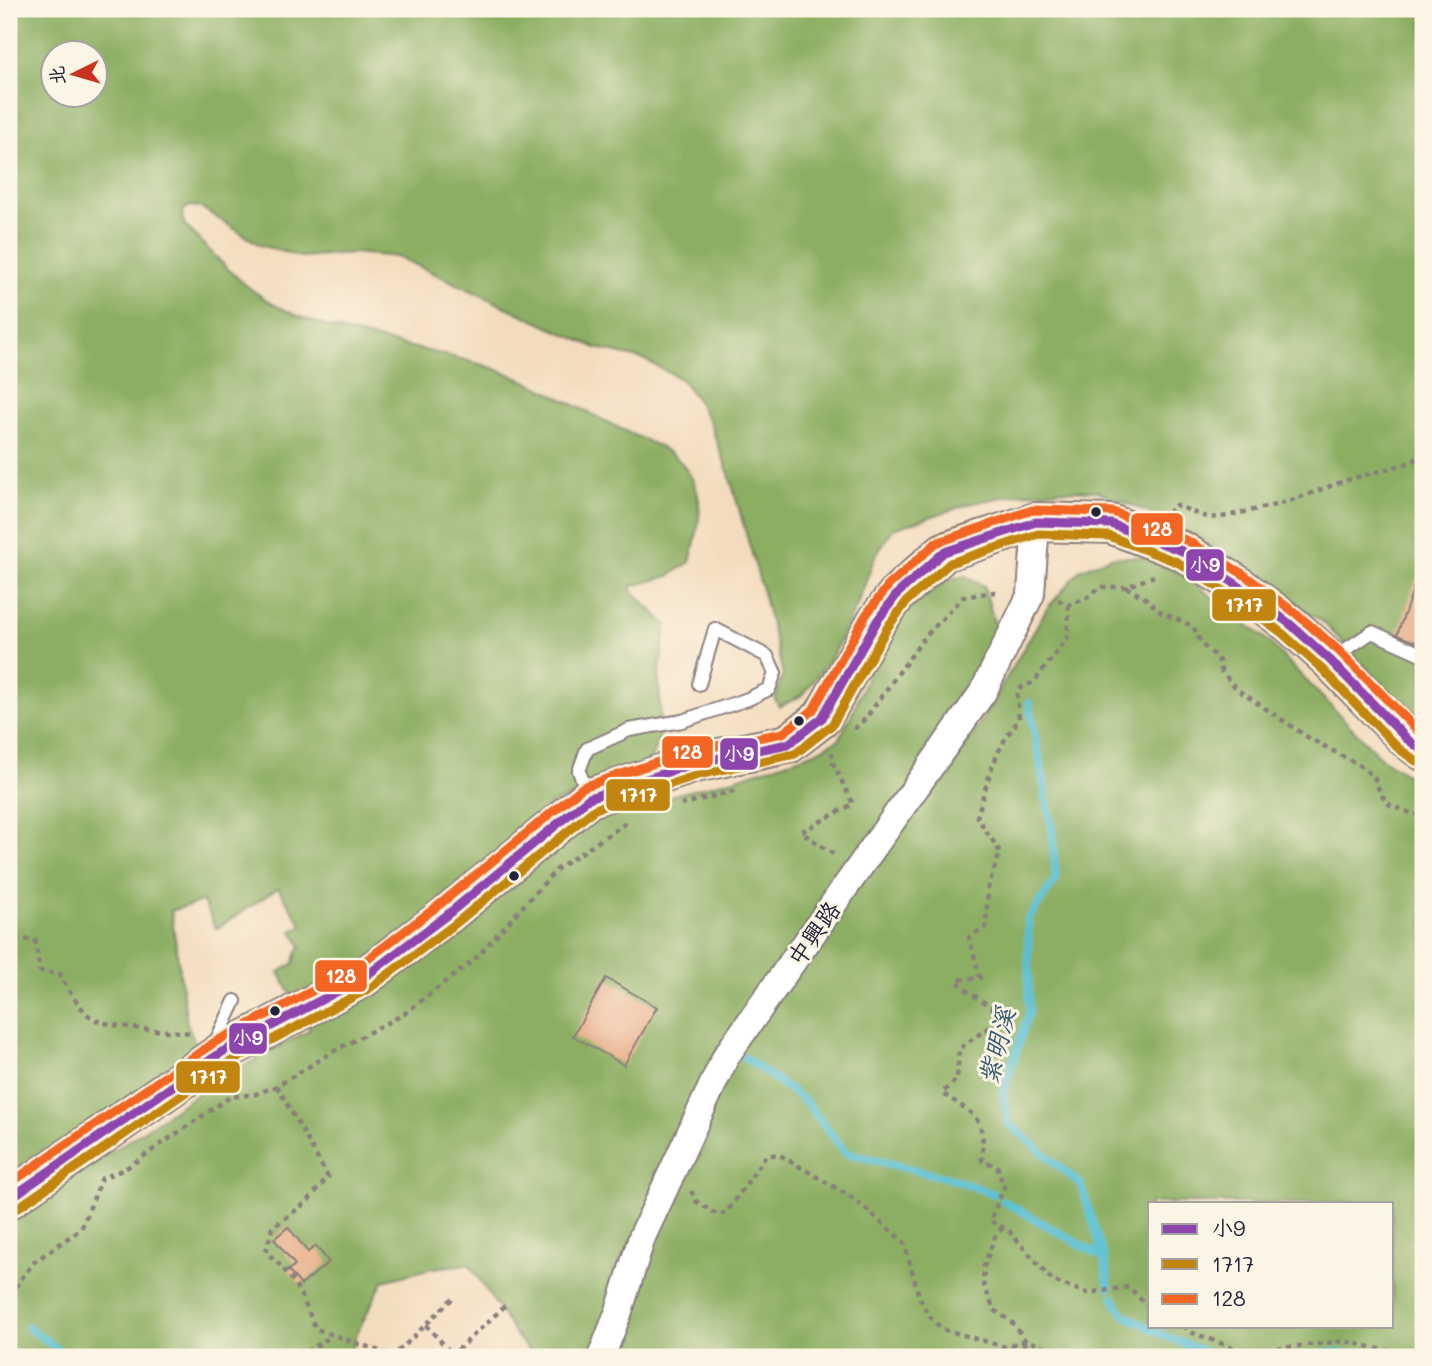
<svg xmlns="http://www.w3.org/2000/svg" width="1432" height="1366" font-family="Mali,'LXGW WenKai TC',sans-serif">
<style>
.forest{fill:#8cae62;stroke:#57684e;stroke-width:2;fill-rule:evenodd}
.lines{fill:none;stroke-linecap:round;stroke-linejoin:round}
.stream{stroke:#58c0d4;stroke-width:8}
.building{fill:#e8ac87}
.service-casing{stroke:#8a7f7c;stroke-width:16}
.minor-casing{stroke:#8a7f7c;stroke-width:30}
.primary-casing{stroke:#8a7f7c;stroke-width:42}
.path{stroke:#8a7f7c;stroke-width:4.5;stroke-dasharray:5 5;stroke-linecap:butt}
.service{stroke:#fff;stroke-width:12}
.minor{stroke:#fff;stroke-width:26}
.primary{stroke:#febc70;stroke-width:38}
.bus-1-casing{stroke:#fcf5e5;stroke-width:14}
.bus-2-casing{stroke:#fcf5e5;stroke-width:14}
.bus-3-casing{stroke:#fcf5e5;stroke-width:14}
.bus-1{stroke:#8e44ad;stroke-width:9}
.bus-2{stroke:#c2850f;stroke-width:9}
.bus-3{stroke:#f26522;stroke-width:9}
.bus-dot{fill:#22223b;stroke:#fcf5e5;stroke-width:2.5}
.labels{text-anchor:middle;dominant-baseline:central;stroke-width:6;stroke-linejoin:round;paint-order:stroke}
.street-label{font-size:24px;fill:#22223b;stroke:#fcf5e5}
.water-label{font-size:26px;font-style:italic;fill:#355971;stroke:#fcf5e5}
.line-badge{stroke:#fcf5e5;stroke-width:2.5}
.badge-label{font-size:19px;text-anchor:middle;font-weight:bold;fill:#fff}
</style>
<rect width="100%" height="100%" fill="#fcf5e5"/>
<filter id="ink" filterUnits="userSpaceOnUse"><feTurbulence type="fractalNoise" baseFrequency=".0143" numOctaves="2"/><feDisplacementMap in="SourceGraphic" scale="14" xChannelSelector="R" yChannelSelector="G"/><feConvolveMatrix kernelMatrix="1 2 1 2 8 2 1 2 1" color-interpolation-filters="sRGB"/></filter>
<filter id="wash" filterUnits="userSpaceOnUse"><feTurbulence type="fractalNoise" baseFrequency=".00686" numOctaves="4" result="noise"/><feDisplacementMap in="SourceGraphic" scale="28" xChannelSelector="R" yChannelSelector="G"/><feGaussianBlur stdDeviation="1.57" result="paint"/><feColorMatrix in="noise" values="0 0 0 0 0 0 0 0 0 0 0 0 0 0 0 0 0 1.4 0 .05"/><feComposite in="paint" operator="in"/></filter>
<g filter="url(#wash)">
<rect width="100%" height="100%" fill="#f3dcbd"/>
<path class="forest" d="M 9,9 L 1423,9 L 1423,726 L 1324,623 L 1211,546 L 1170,521 L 1097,491 L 1062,490 L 1018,494 L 972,503 L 893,529 L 875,556 L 857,605 L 833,654 L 803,695 L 779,707 L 775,699 L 783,674 L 764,596 L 729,474 L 709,421 L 695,397 L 681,379 L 643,359 L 597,348 L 549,327 L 399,257 L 352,253 L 301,257 L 260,245 L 200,207 L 191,206 L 185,208 L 182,217 L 185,225 C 217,258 248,295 291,313 C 350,338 414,345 476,363 C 527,377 574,406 621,429 C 647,443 674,447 690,475 C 707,502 697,533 690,562 L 669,576 L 632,586 L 631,590 L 666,624 L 659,679 L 661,731 L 651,759 L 617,779 L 549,805 L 539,828 L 571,831 L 632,806 L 734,779 L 813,753 L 838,740 L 851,716 L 875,655 L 895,623 L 924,597 L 950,579 L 966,576 L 984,586 L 996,629 L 990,650 L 944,718 L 919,764 L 921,794 L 933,790 L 971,739 L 1046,610 L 1080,570 L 1111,557 L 1145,557 L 1185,576 L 1266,639 L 1381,758 L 1423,785 L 1423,1357 L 534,1357 L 515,1334 L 469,1264 L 432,1268 L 383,1281 L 355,1337 L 351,1357 L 9,1357 L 9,1226 L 55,1190 L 215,1082 L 310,1030 L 279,972 L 294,963 L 296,954 L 301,946 L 292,931 L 302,925 L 278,888 L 216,929 L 203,901 L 171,911 L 187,1023 L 199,1052 L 9,1180 ZM 52,52 L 94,52 L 94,94 L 52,94 ZM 1150,1203 L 1392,1203 L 1392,1326 L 1150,1326 Z"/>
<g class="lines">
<path class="stream" d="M 1029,703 L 1052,829 L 1056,879 L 1028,919 L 1029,1012 L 1003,1092 L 1008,1123 L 1081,1185 L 1104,1258 L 1109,1287
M 744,1057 L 805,1101 L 846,1153 L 952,1179 L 994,1194
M 1003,1201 L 1104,1258
M 1113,1298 L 1123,1314 L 1167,1337 L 1218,1357
M 28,1327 L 68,1357
M 1303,1357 L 1334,1352 L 1361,1357"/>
</g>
<g id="blocks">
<path class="building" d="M 1417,578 L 1423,580 L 1423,645 L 1397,635 Z
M 606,978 L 657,1007 L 624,1065 L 573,1036 Z
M 288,1227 L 308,1252 L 316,1246 L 329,1262 L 301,1285 L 288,1270 L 295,1265 L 274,1239 Z"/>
</g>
</g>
<g filter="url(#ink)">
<use href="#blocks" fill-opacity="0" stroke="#8a7f7c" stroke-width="2"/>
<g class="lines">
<defs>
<path id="service" d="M 1333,658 L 1372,632 L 1423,655
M 588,795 L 579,771 L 587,749 L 629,730 L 682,721 L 748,699 L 769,689 L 775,673 L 767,656 L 715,629 L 699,684
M 220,1045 L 218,1037 L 235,1001"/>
<path id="minor" d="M 601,1357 L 619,1311 L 642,1237 L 726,1056 L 983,692 L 1031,594 L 1036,522"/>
<path id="primary" d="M 9,1199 L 222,1052 L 363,978 L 447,915 L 589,798 L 695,763 L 788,744 L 822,718 L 877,621 L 898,593 L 944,552 L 1036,522 L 1111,524 L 1182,551 L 1236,584 L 1290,624 L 1330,660 L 1407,739 L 1423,751"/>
</defs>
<use href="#service" class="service-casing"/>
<use href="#minor" class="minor-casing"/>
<use href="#primary" class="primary-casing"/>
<path class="path" d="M 1171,514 L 1170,510 L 1176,505 L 1203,516 L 1218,518 L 1284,503 L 1344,481 L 1412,462 L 1423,454
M 1126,587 L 1145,598 L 1162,613 L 1193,626 L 1202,645 L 1218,658 L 1222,672 L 1238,690 L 1309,738 L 1361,766 L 1374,777 L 1381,795 L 1390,805 L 1413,814 L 1423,815
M 1058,600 L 1069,605 L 1087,598 L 1100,587 L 1126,587 L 1154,576
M 1069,605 L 1067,639 L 1033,683 L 1024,685 L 1017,692 L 1019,720 C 995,747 987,783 977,817 L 1000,852 L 988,888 L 986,927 L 969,937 L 980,978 L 957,980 C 967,994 986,1002 1000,1013 L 993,1024 L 959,1049 L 957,1079 L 942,1093 C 976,1116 986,1117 982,1161 L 997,1166 L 1004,1187 L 990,1221 L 1009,1231 L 1053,1281 L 1087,1293 L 1129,1287 L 1150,1309
M 854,729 L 865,719 L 924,638 L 963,597 L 1000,591
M 832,752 L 833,763 L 853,804 L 801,832 L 836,856
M 681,805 L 737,790
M 9,932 L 13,939 L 35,940 L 40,971 L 60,974 C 65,987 81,1010 92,1018 C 106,1028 171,1031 191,1033
M 277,1086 L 328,1177 L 307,1202 L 272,1228 L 266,1252 C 297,1279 300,1294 316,1329 L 388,1354 L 391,1357
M 691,1191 L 697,1202 L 718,1215 L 726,1213 L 766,1156 L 778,1154 L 853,1198 L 904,1242 L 919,1296 L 928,1315 L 942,1329 L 1005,1347 L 1025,1340
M 1003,1228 L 996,1234 L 984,1266 L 983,1283 L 994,1310 L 1011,1321 L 1025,1340 L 1072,1357
M 9,1295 L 34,1262 L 81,1229 L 102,1178 L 125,1169 L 230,1097 L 256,1094 L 277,1086 L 336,1050 L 404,1014 L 474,960 L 557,869 L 629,821
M 426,1325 L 455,1357
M 1183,1326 L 1193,1333 L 1244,1352 L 1344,1341 L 1402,1354 L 1402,1357
M 389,1354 L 394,1354 L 402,1348 L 455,1296
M 298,1357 L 332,1336
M 450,1357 L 506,1305
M 1022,1357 L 1025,1340"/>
<use href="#service" class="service"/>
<use href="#minor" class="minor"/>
<use href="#primary" class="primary"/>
<defs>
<path id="bus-1" d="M 9,1199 L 222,1052 L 363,978 L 447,915 L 589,798 L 695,763 L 788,744 L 822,718 L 877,621 L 898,593 L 944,552 L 1036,522 L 1111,524 L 1182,551 L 1236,584 L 1290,624 L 1330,660 L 1407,739 L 1423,751"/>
<path id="bus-2" d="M 16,1209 L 228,1063 L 370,988 L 455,924 L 595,809 L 698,775 L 795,754 L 832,725 L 887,628 L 907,601 L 950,563 L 1038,534 L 1109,536 L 1177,562 L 1229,594 L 1282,633 L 1322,669 L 1398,748 L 1416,761"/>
<path id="bus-3" d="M 9,1184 L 215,1042 L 356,968 L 439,905 L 583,787 L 691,751 L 783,733 L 813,710 L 866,615 L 888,586 L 936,543 L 1032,510 L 1113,512 L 1188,541 L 1243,574 L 1298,615 L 1339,651 L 1423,736"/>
</defs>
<use href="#bus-1" class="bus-1-casing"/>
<use href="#bus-2" class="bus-2-casing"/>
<use href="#bus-3" class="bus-3-casing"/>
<use href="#bus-1" class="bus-1"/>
<use href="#bus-2" class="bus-2"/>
<use href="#bus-3" class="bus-3"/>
</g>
</g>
<g class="bus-dot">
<circle cx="1096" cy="512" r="6"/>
<circle cx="799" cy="721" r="6"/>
<circle cx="514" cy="876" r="6"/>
<circle cx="275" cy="1011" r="6"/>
</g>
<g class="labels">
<g class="street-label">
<text transform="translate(813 933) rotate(-55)">中興路</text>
</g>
<g class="water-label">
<text transform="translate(996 1046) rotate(-76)">紫明溪</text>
</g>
</g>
<g class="line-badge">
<rect x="1130" y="512" width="54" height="34" rx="7" fill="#f26522"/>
<rect x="1185" y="548" width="40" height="34" rx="7" fill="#8e44ad"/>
<rect x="1211" y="588" width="66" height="34" rx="7" fill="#c2850f"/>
<rect x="661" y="735" width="53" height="34" rx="7" fill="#f26522"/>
<rect x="719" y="737" width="40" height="34" rx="7" fill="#8e44ad"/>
<rect x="605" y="778" width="66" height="34" rx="7" fill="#c2850f"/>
<rect x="314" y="959" width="54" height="34" rx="7" fill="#f26522"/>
<rect x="228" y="1022" width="40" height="33" rx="7" fill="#8e44ad"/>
<rect x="175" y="1060" width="66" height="34" rx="7" fill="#c2850f"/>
</g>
<g class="badge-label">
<text x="1157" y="536">128</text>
<text x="1205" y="572">小9</text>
<text x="1244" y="612">1717</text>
<text x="687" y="759">128</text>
<text x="739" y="761">小9</text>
<text x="638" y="802">1717</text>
<text x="341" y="983">128</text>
<text x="248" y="1045">小9</text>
<text x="208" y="1084">1717</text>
</g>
<rect width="1432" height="1366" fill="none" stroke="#fcf5e5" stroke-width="35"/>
<rect x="1148" y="1202" width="245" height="126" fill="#fcf5e5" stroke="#a5a1a1" stroke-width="2"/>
<rect x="1162" y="1224" width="35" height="10" fill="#8e44ad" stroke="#a5a1a1" stroke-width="2"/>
<text x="1212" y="1236" font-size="21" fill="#22223b">小9</text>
<rect x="1162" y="1259" width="35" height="10" fill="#c2850f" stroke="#a5a1a1" stroke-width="2"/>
<text x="1212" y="1272" font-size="21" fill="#22223b">1717</text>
<rect x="1162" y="1294" width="35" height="10" fill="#f26522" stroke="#a5a1a1" stroke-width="2"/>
<text x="1212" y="1306" font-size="21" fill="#22223b">128</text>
<g transform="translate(74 74) rotate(265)"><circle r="33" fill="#fcf5e5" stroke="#a5a1a1" stroke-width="2"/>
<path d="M0-5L12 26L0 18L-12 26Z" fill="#c8321e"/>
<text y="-10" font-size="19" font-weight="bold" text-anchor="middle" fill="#22223b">北</text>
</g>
</svg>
